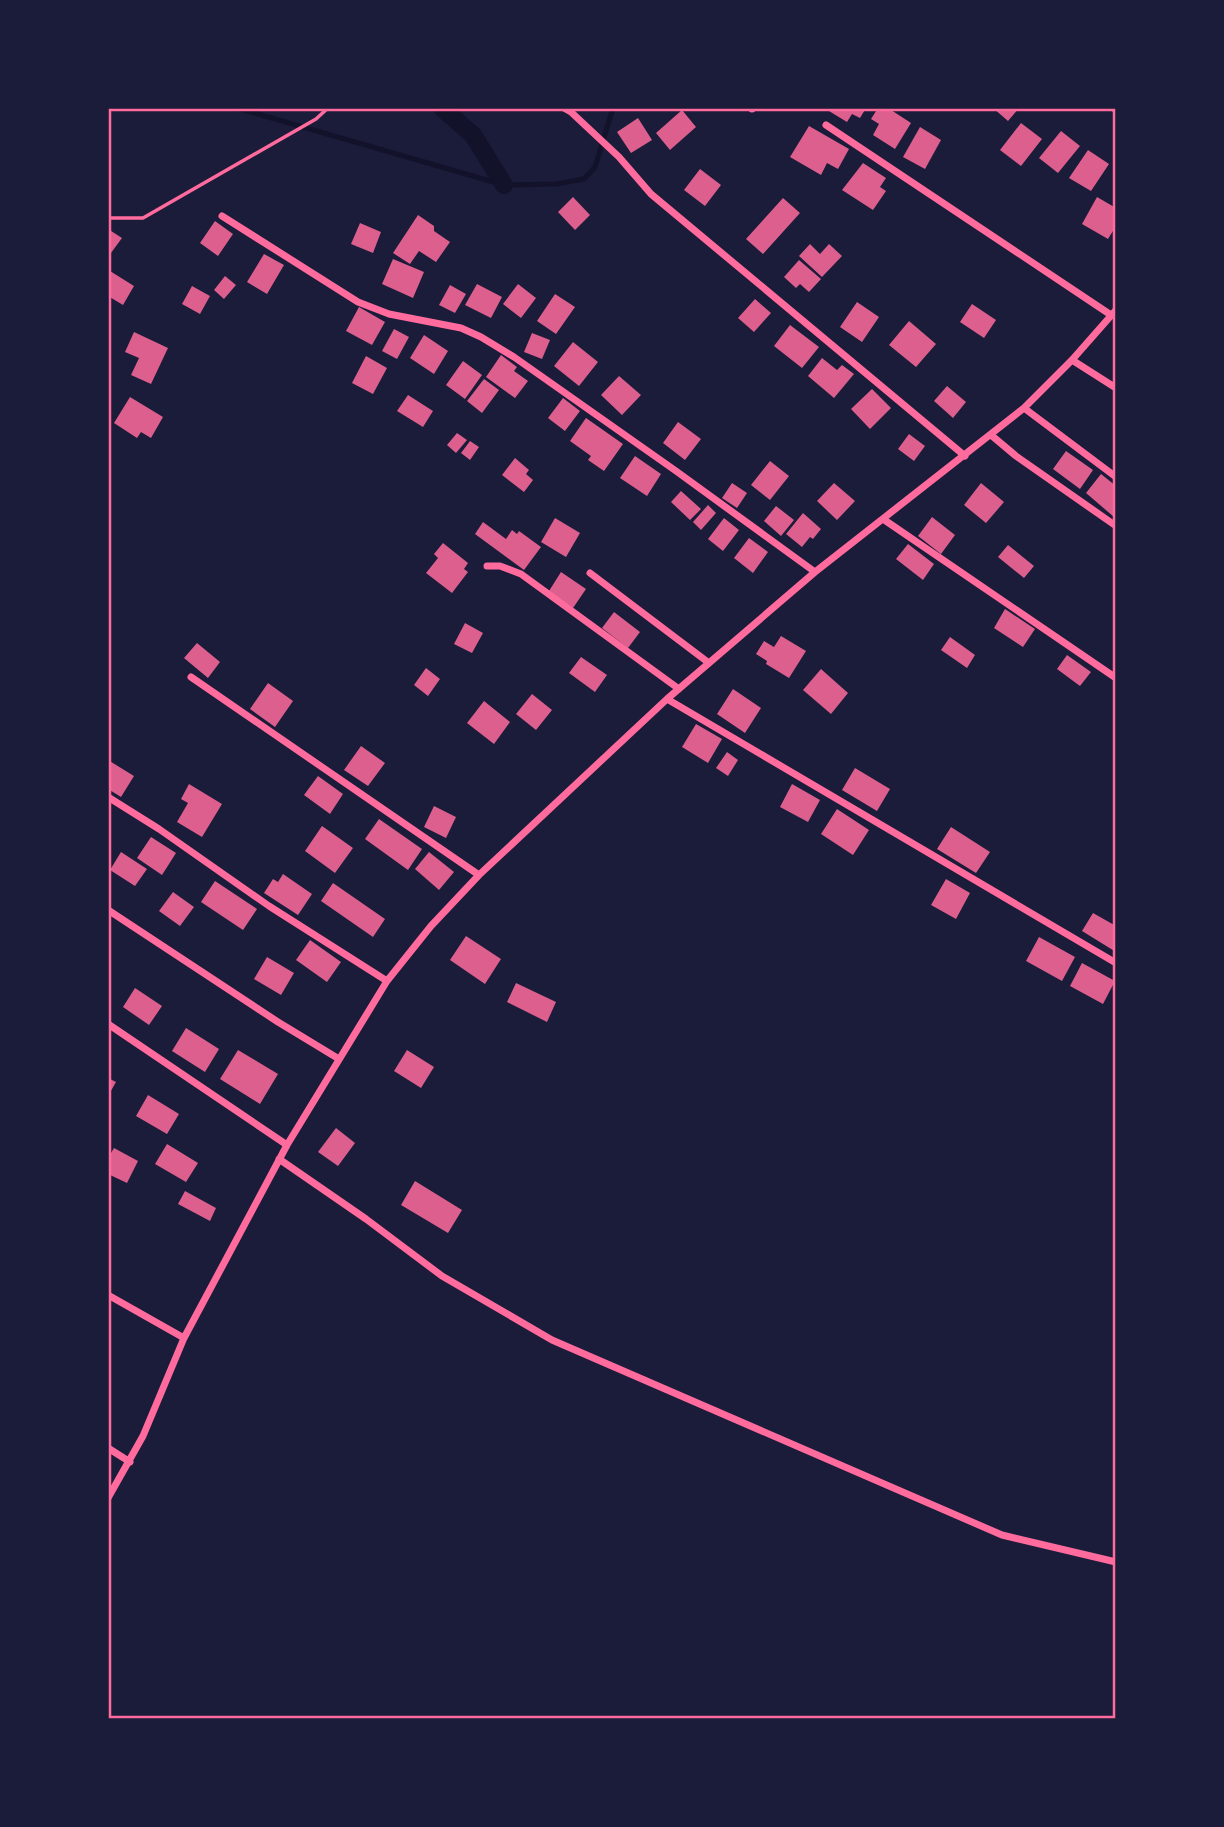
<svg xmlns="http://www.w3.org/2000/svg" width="1224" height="1827" font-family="Lora,serif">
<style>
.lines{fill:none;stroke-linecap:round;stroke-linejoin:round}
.stream{stroke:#12122b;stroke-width:5}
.canal{stroke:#12122b;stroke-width:18}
.building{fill:#dd5f8e}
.path{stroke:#ff6b9d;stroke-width:3.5}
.minor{stroke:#ff6b9d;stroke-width:7}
.neatline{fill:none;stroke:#ff6b9d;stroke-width:2.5}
</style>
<rect width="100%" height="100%" fill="#1b1b3a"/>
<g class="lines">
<path class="stream" d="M 237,108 L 504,185 L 556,184 L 584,179 L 595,167 L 613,108"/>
<path class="canal" d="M 442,108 L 473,135 L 504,185"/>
</g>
<path class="building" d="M 824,108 L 866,108 L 860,118 L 852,114 L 847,122 Z
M 878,108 L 888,108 L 911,123 L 895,149 L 873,135 L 879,124 L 871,119 Z
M 993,108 L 1019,108 L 1008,121 Z
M 682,110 L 696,127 L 670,150 L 656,133 Z
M 638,118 L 652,140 L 631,153 L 617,132 Z
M 1021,123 L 1042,139 L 1021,166 L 1000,150 Z
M 809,126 L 849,149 L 838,169 L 827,163 L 821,175 L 790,157 Z
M 920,127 L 941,140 L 925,169 L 903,157 Z
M 1061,131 L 1080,146 L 1058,173 L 1039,158 Z
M 1088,150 L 1109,164 L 1091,191 L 1069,178 Z
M 863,163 L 886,178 L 880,187 L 886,191 L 873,210 L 842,190 Z
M 700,169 L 721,185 L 705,206 L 684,190 Z
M 573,197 L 590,215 L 575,230 L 558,212 Z
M 1097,197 L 1116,208 L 1116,226 L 1108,239 L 1082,224 Z
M 783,198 L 800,213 L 763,254 L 746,239 Z
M 418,215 L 434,226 L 434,231 L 450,242 L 436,262 L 419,251 L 410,264 L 393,253 Z
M 215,221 L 233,234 L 218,256 L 200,243 Z
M 360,223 L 381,232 L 373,253 L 351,244 Z
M 108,229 L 122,238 L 108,257 Z
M 810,244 L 820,254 L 829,244 L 842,256 L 822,277 L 799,256 Z
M 264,254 L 284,265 L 267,294 L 247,282 Z
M 393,259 L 424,272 L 413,298 L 382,284 Z
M 799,260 L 821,279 L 809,292 L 800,284 L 796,288 L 784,277 Z
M 110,271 L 134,286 L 123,305 L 108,296 Z
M 225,276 L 236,285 L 224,299 L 214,290 Z
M 477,284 L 502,297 L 491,318 L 465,305 Z
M 518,284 L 536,298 L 521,318 L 503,304 Z
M 450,285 L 466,294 L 455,313 L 439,305 Z
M 192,286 L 210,296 L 200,314 L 182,304 Z
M 555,294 L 575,307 L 556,334 L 537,321 Z
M 755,299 L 771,313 L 754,332 L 738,318 Z
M 857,302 L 879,317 L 862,342 L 840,327 Z
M 972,304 L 996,320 L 984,338 L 960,322 Z
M 359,307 L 385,322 L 372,345 L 346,331 Z
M 909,321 L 936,344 L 916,367 L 889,345 Z
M 790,325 L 819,347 L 802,368 L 774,346 Z
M 394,329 L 409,337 L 397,359 L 382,351 Z
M 134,332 L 168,348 L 151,384 L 131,375 L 139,358 L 125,352 Z
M 532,333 L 550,340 L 542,359 L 524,352 Z
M 424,335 L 448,351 L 434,374 L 410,358 Z
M 573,342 L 598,362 L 579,386 L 554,366 Z
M 501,355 L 517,367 L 514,371 L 528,381 L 515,398 L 486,377 Z
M 366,356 L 387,368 L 373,394 L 352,383 Z
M 822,358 L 837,370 L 842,365 L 854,374 L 834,398 L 808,376 Z
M 463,361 L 482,375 L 465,399 L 446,385 Z
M 619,376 L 641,395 L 622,415 L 601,395 Z
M 484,379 L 499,390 L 482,413 L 467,401 Z
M 947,386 L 966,402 L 953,418 L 934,401 Z
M 872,389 L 891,408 L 870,429 L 851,409 Z
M 408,395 L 433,411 L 423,427 L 397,411 Z
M 130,397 L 163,417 L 151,438 L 141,432 L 137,438 L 114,423 Z
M 563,398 L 580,411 L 565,431 L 548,418 Z
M 586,418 L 623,444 L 604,471 L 588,460 L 591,456 L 570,441 Z
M 678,422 L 701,439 L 685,460 L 663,443 Z
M 457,433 L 467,440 L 456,453 L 447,445 Z
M 909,434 L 925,446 L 914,461 L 898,449 Z
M 470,441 L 479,447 L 470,460 L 461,453 Z
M 1066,451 L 1093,470 L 1080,489 L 1053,469 Z
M 635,456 L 661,474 L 647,496 L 620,478 Z
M 515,458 L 529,470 L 526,474 L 533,480 L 524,492 L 502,475 Z
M 770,461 L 789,476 L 770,500 L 751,485 Z
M 1101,474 L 1116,486 L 1114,517 L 1086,493 Z
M 732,483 L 747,493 L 737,508 L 722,498 Z
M 834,483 L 855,501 L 837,520 L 817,501 Z
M 981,483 L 1004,502 L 986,523 L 964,505 Z
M 681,491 L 701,509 L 690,520 L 671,502 Z
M 708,505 L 716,513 L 701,530 L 693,522 Z
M 776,506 L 794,520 L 781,536 L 764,521 Z
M 803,513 L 821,529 L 813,539 L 810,537 L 802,547 L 786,534 Z
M 932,517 L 955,535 L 941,554 L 918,536 Z
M 555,518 L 580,533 L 566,557 L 541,542 Z
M 724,518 L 739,530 L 723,551 L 708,539 Z
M 483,522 L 506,539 L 512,530 L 517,534 L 519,531 L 541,547 L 524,570 L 475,534 Z
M 749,538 L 768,552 L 753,573 L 734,558 Z
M 443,543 L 468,563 L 464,569 L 468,572 L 452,593 L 426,573 L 438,558 L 434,554 Z
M 908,544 L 934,564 L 923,580 L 896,559 Z
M 1008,545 L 1034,566 L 1024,578 L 998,557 Z
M 561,572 L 586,589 L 573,608 L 549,591 Z
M 1005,609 L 1035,629 L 1023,647 L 994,628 Z
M 614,612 L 640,632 L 628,648 L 602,628 Z
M 465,623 L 483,633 L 472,653 L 454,644 Z
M 781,636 L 806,651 L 789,678 L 766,664 L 767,661 L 756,654 L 764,641 L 774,647 Z
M 950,637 L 975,655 L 967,668 L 941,650 Z
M 197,643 L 220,662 L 208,678 L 184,658 Z
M 1067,655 L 1091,672 L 1080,686 L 1057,669 Z
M 581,657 L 607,675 L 595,692 L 569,673 Z
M 426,668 L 440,679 L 428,696 L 414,685 Z
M 821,669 L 848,693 L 831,714 L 803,690 Z
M 268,683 L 293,701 L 275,727 L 250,709 Z
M 733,689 L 761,708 L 745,733 L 717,714 Z
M 532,694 L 552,710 L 536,730 L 516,714 Z
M 484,701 L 510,722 L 494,744 L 467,723 Z
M 696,724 L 722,739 L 708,763 L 682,747 Z
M 361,746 L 385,763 L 368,786 L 344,770 Z
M 727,752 L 738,760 L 728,776 L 716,768 Z
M 108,760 L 134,776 L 121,797 L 108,789 Z
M 855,768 L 890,789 L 877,811 L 842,790 Z
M 318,776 L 343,794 L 330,814 L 304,795 Z
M 189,784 L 222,804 L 202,837 L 177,822 L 188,803 L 181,799 Z
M 792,784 L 820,800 L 808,822 L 780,807 Z
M 434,806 L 456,817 L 446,838 L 424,827 Z
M 837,809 L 869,830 L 853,855 L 821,834 Z
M 379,819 L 422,849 L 408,870 L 365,839 Z
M 322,826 L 353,848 L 335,873 L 305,851 Z
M 951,827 L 990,852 L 976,873 L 937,849 Z
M 151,837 L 176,853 L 162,875 L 137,858 Z
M 121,852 L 147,869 L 135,886 L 110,870 Z
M 429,852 L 454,872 L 439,890 L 415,869 Z
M 283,874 L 312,894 L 298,915 L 264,893 L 273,879 L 278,882 Z
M 946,879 L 970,893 L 956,919 L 931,905 Z
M 215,881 L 257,909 L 243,930 L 201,902 Z
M 333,883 L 385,919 L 373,937 L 321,901 Z
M 173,892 L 194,907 L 180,926 L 159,911 Z
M 1093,913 L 1116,926 L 1116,952 L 1082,931 Z
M 466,936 L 501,959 L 485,984 L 450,960 Z
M 1039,937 L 1075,957 L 1062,981 L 1026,961 Z
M 310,940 L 341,962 L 327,982 L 296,960 Z
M 267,957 L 294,973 L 281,995 L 254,979 Z
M 1082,963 L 1115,981 L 1103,1004 L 1070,986 Z
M 516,983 L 556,1002 L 547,1022 L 507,1002 Z
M 135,988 L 162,1006 L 149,1025 L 123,1007 Z
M 186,1028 L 219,1049 L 205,1072 L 172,1051 Z
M 238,1050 L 278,1074 L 260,1104 L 220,1079 Z
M 407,1050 L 434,1067 L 421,1088 L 394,1071 Z
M 108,1078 L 116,1082 L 108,1096 Z
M 148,1095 L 179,1114 L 167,1134 L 136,1116 Z
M 336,1128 L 355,1143 L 338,1166 L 318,1152 Z
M 167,1144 L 198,1163 L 186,1182 L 155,1164 Z
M 114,1148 L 138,1161 L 127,1183 L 108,1174 L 108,1158 Z
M 415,1181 L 462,1210 L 448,1233 L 401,1205 Z
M 185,1191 L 216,1208 L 210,1221 L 178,1204 Z"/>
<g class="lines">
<path class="path" d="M 108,218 L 143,218 L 316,119 L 328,108"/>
<path class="minor" d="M 564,108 L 571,112 L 619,157 L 651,194 L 965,456
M 1114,108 L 1116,110
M 752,109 L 752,108
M 826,125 L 1111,315
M 222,216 L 358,302 L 389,314 L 461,328 L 481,337 L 514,357 L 676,471 L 815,572
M 1072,360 L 1116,388
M 1024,408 L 1116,477
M 991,435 L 1016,456 L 1116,526
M 883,519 L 1116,678
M 487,566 L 500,566 L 521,574 L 679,689
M 590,573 L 709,663
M 191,677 L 479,875
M 667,699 L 1116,963
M 108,797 L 159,829 L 269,906 L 387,981
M 108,910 L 278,1022 L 339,1059
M 108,1024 L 287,1145
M 279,1159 L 366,1219 L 442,1276 L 552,1340 L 1002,1535 L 1116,1562
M 108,1295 L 184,1338
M 108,1448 L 130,1462
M 108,1498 L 143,1436 L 184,1338 L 287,1145 L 387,981 L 431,926 L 479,875 L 667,699 L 815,572 L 1024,408 L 1072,360 L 1116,310"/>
</g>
<rect width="1224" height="1827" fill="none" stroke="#1b1b3a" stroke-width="220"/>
<rect x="110" y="110" width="1004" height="1607" class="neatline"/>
</svg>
